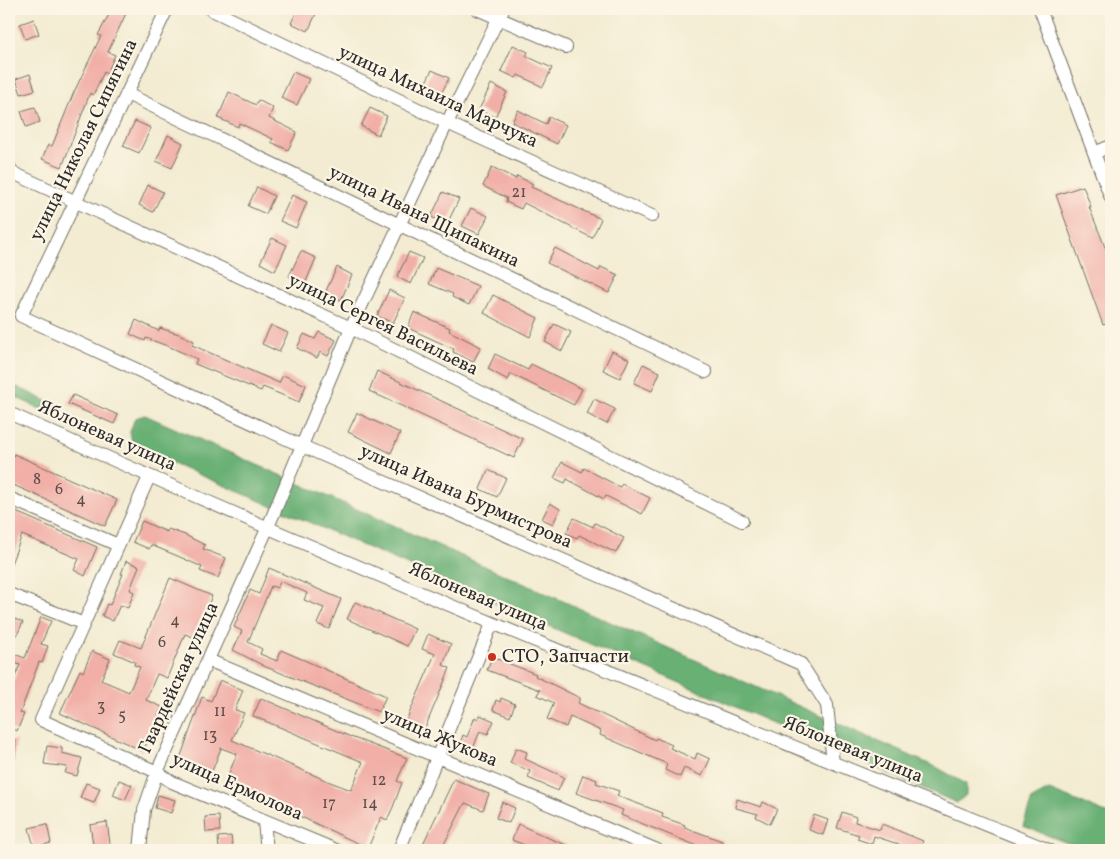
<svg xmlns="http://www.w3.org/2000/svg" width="1120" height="859" font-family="Vollkorn,serif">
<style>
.forest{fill:#69b075;stroke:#4a6e50}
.building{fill:#f1afa7}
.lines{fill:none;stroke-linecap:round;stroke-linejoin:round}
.minor-casing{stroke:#716f65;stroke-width:14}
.minor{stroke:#fff;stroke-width:12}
.poi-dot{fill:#c8321e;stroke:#fcf5e5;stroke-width:2}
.labels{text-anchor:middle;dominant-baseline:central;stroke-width:4.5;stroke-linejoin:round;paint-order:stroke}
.number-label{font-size:16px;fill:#5c4c4a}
.street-label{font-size:19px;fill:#2b2b2b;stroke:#fcf5e5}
.poi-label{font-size:19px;fill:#2b2b2b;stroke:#fcf5e5;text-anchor:start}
</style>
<rect width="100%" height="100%" fill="#fcf5e5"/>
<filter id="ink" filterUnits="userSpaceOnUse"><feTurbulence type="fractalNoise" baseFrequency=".02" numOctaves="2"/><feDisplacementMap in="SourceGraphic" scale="10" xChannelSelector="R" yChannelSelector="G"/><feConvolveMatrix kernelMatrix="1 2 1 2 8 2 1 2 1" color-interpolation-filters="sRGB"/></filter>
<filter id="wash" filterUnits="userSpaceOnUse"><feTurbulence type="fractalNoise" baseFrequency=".0096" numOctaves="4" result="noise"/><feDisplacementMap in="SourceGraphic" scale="20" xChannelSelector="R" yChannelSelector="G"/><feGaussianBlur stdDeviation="1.12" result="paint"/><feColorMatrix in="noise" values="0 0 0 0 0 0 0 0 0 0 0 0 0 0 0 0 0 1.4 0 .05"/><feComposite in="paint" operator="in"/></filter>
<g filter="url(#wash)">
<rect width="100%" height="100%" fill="#f3ecd2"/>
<path class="forest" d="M 9,383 L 57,406 L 53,415 L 9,394 Z
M 145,415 L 938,768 L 966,784 L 966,795 L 957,803 L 140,449 L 132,442 L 130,432 L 135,418 Z
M 1049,790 L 1111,815 L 1111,850 L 1086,850 L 1023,826 L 1032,799 Z"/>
<g id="blocks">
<path class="building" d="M 112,9 L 128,9 L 108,52 L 115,55 L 107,74 L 104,72 L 93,95 L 90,93 L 62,167 L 42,159 L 48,145 L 52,146 L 74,92 L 101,36 L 98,35 Z
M 298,9 L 309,9 L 317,12 L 308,31 L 291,23 Z
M 34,19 L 39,34 L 25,39 L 20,24 Z
M 513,45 L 528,52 L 526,56 L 552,68 L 543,87 L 518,75 L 516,78 L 501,71 Z
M 432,70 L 449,78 L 440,96 L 423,88 Z
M 293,72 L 309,79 L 297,105 L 281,98 Z
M 30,74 L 35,90 L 21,94 L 16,79 Z
M 491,84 L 507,92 L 495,117 L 479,110 Z
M 229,92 L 256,105 L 258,100 L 273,108 L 269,118 L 297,132 L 288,150 L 271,142 L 273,139 L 239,123 L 238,127 L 218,118 Z
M 35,107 L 40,122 L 26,127 L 21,111 Z
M 370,108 L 387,116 L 378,135 L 361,126 Z
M 518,110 L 546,124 L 549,117 L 566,125 L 557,144 L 512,122 Z
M 135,121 L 151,128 L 139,153 L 123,146 Z
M 168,135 L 183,143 L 172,168 L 156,161 Z
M 492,167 L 516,179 L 517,176 L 533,184 L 531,187 L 601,219 L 592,238 L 524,203 L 521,209 L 506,202 L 507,198 L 483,186 Z
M 148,185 L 163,192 L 153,212 L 139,205 Z
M 1083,186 L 1091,207 L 1089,207 L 1111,262 L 1111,322 L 1103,325 L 1056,195 Z
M 257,187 L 274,196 L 266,214 L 248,206 Z
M 443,192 L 459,199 L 447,224 L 431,217 Z
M 292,195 L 307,202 L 296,228 L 280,221 Z
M 471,208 L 488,216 L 479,234 L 462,226 Z
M 272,238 L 287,245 L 275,271 L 260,263 Z
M 555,248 L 599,271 L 601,267 L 618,275 L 609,293 L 547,263 Z
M 301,251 L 316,258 L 305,284 L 289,276 Z
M 409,252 L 423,258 L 411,284 L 397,277 Z
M 337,267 L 352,275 L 341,300 L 325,293 Z
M 436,268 L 478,286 L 469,305 L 452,297 L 453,294 L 429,284 Z
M 389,290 L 405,298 L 393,323 L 377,316 Z
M 493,295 L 538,318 L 530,337 L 484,313 Z
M 414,312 L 450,328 L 449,331 L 481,347 L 473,362 L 453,352 L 454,349 L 408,328 Z
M 136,320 L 159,331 L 160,328 L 179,334 L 194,341 L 192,345 L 279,383 L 283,375 L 306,385 L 299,402 L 263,387 L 261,391 L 195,364 L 197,359 L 170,347 L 146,338 L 145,341 L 130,334 Z
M 554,324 L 571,332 L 562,351 L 545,342 Z
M 271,325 L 288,333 L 279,352 L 262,344 Z
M 319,332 L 336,340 L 328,356 L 320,352 L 317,358 L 297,348 L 304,334 L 315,339 Z
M 612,351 L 629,359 L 620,378 L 603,370 Z
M 495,354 L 528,370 L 531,364 L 582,389 L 574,405 L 511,374 L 508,380 L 488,369 Z
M 643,364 L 660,372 L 652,391 L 634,383 Z
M 377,371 L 523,439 L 514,458 L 369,391 Z
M 73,395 L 118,415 L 114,424 L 68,404 Z
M 594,399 L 615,409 L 607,424 L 587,414 Z
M 357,413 L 400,433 L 391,453 L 348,432 Z
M 14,454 L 117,500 L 105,526 L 9,483 L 9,466 Z
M 562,462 L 582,472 L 584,468 L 620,487 L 622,484 L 650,498 L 642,514 L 606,496 L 604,499 L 567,479 L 565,483 L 554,478 Z
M 488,470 L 506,478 L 497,497 L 480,489 Z
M 550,503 L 560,509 L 553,524 L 542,519 Z
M 9,509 L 97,547 L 85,576 L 74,570 L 79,559 L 22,535 L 9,569 Z
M 574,518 L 593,527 L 595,523 L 624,538 L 616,553 L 579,535 L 577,538 L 566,533 Z
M 142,521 L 167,532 L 168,529 L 185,535 L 205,545 L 203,549 L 226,558 L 218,578 L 200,571 L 202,567 L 180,557 L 151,545 L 149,549 L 133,542 Z
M 126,561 L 139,566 L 130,590 L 134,592 L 128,608 L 120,605 L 113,621 L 102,616 L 107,604 L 110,605 L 123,574 L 121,574 Z
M 269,568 L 341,599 L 329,629 L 317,624 L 324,608 L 304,600 L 307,593 L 280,581 L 278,588 L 271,586 L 248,642 L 262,649 L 260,654 L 277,661 L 281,650 L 386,696 L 379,712 L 266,667 L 233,650 L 242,631 L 234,627 L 250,590 L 259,594 Z
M 170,578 L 212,596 L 193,637 L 185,634 L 167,678 L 157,674 L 146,700 L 162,707 L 143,751 L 60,713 L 80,670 L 83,672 L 92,651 L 110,659 L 101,680 L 129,692 L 140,667 L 134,665 L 135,662 L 114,653 L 120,640 L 141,648 Z
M 355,602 L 415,629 L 407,646 L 347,619 Z
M 9,617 L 23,622 L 17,635 L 9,632 Z
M 41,617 L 51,621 L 41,644 L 48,646 L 42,663 L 39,662 L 20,713 L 24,714 L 17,731 L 9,728 L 9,691 L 20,665 L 9,661 L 9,652 L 25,658 Z
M 428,634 L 451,644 L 443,665 L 450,668 L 425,728 L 406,721 L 435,654 L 422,649 Z
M 492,657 L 536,674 L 535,676 L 580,698 L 578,703 L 655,740 L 656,738 L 672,745 L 670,748 L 695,759 L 697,753 L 710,759 L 702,776 L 684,768 L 680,777 L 665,770 L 667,764 L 600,735 L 601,731 L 570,717 L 566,727 L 547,719 L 554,703 L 537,695 L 540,690 L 487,670 Z
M 220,680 L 243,690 L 235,710 L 244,713 L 232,740 L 330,782 L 351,790 L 363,762 L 253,716 L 261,698 L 351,737 L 407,758 L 397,781 L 402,783 L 393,807 L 387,820 L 381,817 L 368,848 L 282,808 L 224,785 L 237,754 L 221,748 L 209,779 L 177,767 L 202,697 L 211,701 Z
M 501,698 L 515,704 L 510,717 L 493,710 L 496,700 L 500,702 Z
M 480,715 L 494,721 L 488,734 L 480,731 L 472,751 L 459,746 L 463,735 L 467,737 L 475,717 L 478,719 Z
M 16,740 L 14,763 L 9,763 L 9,741 Z
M 47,746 L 62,748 L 62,753 L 82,758 L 77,776 L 65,773 L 67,767 L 44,764 Z
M 516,748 L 527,752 L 525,759 L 564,777 L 558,791 L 528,778 L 530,771 L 510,763 Z
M 583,775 L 597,780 L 596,783 L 619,791 L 617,796 L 663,813 L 662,817 L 685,825 L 684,827 L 722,841 L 722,843 L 739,850 L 707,850 L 621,815 L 623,810 L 576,793 Z
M 454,779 L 489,794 L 483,810 L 465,803 L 441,850 L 420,850 Z
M 119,780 L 132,785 L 125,800 L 113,795 Z
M 86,783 L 100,788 L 94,803 L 80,798 Z
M 158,795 L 175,800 L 171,813 L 155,808 Z
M 737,799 L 761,807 L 763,802 L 777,809 L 770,824 L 756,817 L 758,814 L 736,808 Z
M 502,802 L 515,808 L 509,823 L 496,818 Z
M 842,812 L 856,817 L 855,822 L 880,830 L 882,824 L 923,841 L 920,850 L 908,850 L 903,849 L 904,846 L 874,836 L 872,844 L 857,839 L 859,835 L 837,828 Z
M 814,815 L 828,820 L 823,835 L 809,830 Z
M 219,816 L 220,831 L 206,832 L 205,817 Z
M 107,822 L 111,850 L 94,850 L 90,825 Z
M 47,824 L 51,843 L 34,847 L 29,828 Z
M 518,824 L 551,839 L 579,850 L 532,848 L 512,840 Z
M 231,836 L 233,850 L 219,850 L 218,837 Z"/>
</g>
</g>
<g filter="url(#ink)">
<use href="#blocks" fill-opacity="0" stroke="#716f65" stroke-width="1"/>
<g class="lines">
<defs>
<path id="minor" d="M 167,9 L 21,316 L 302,446 L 801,664 L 827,705 L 833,763
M 210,9 L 447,123 L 652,216
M 477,9 L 566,47
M 1040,9 L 1111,198
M 127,94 L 706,372
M 1094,153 L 1111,146
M 9,166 L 11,172 L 351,328 L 742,521
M 9,413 C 351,569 700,709 1049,850
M 149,477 L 41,720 L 157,772 L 172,782 L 336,850
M 9,498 L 118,545
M 9,594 L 84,624
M 208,660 L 657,850
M 264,822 L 267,850
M 140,850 L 144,810 L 157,772 L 268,527 L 351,328 L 447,123 L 503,9
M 399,850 L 492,624"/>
</defs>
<use href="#minor" class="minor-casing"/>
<use href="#minor" class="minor"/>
</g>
</g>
<circle class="poi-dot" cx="492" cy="657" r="5"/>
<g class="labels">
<g class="number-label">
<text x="519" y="193">21</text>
<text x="37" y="480">8</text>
<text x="59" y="490">6</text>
<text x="81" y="500">4</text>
<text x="175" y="621">4</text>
<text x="162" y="643">6</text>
<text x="101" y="707">3</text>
<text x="220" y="712">11</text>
<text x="122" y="716">5</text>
<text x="210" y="736">13</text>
<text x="379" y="781">12</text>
<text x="329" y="804">17</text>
<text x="370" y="804">14</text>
</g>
<g class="street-label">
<text transform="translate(438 97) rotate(25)">улица Михаила Марчука</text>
<text transform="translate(84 140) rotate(-64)">улица Николая Сипягина</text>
<text transform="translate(424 217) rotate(26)">улица Ивана Щипакина</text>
<text transform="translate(383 325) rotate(26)">улица Сергея Васильева</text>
<text transform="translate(107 436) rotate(24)">Яблоневая улица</text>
<text transform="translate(466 497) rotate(24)">улица Ивана Бурмистрова</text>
<text transform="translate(478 597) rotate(23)">Яблоневая улица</text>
<text transform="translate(179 678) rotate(-65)">Гвардейская улица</text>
<text transform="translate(440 738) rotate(23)">улица Жукова</text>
<text transform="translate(853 750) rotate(22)">Яблоневая улица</text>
<text transform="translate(237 787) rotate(24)">улица Ермолова</text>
</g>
<g class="poi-label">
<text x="502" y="657">СТО, Запчасти</text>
</g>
</g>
<rect width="1120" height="859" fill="none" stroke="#fcf5e5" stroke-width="30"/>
</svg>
